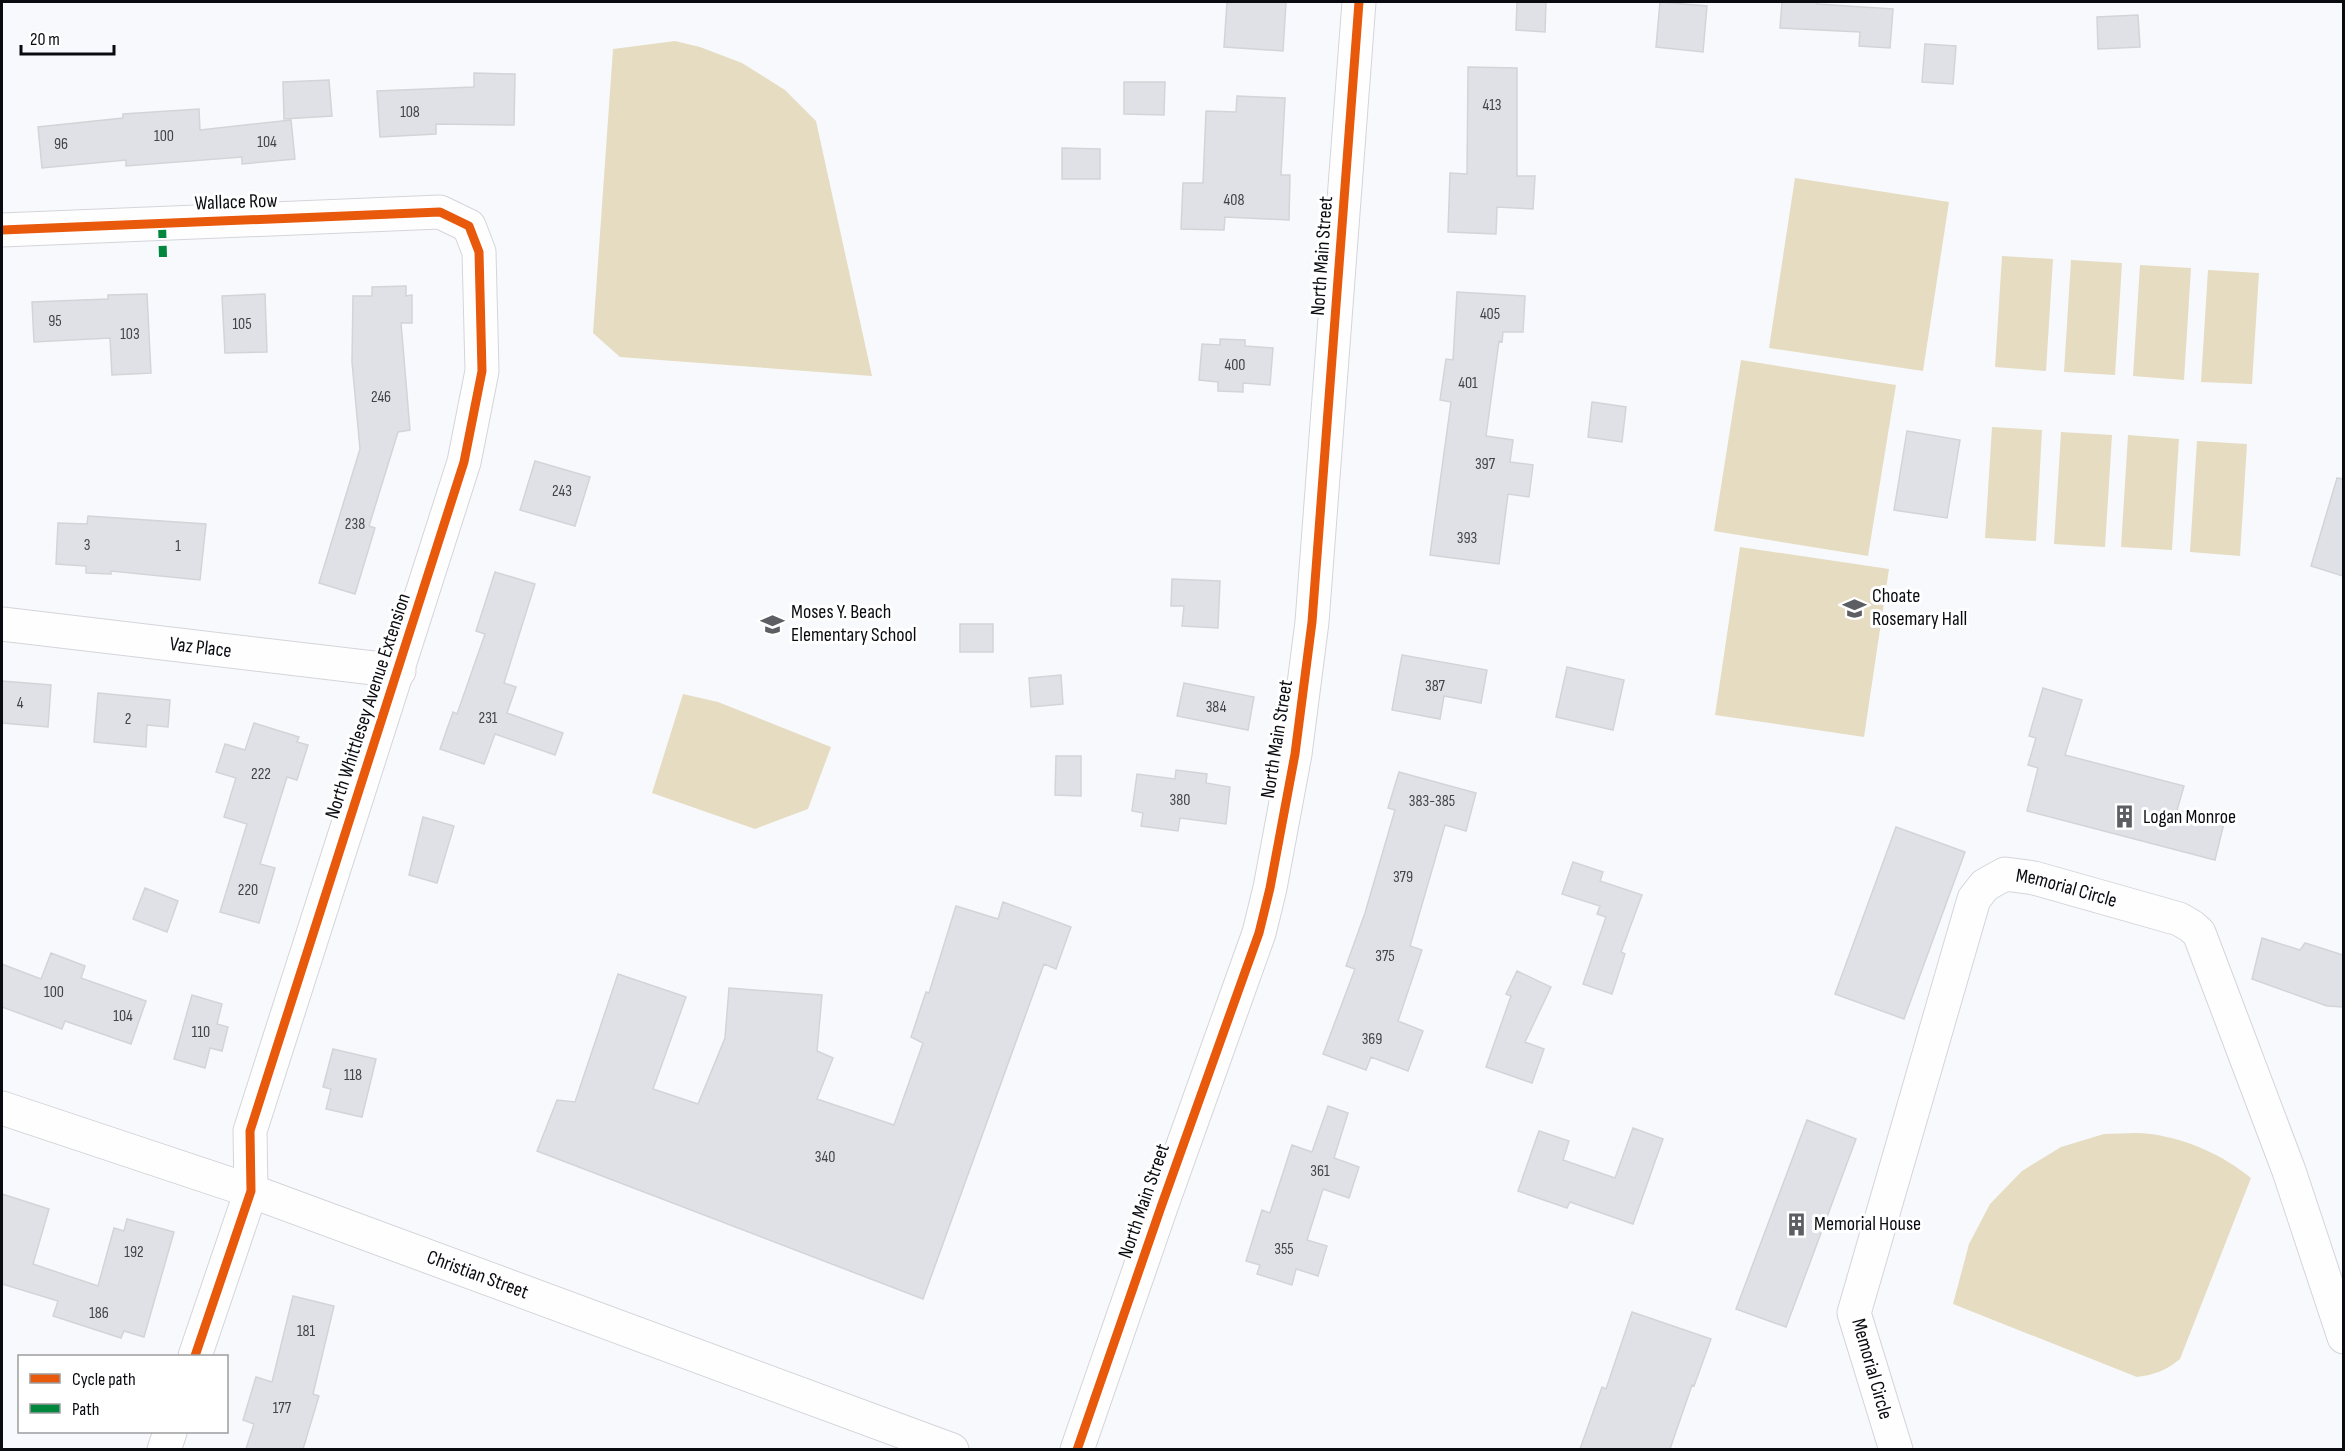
<svg xmlns="http://www.w3.org/2000/svg" width="2345" height="1451" font-family="'Sofia Sans Condensed',sans-serif">
<style>
.green{fill:#e5dcc2}
.building{fill:#e0e1e6;stroke:#d3d4d8;stroke-width:1.5}
.lines{fill:none;stroke-linecap:round;stroke-linejoin:round}
.minor-casing{stroke:#d4d5da;stroke-width:35}
.major-casing{stroke:#d4d5da;stroke-width:35}
.minor{stroke:#fefeff;stroke-width:33}
.major{stroke:#fefeff;stroke-width:33}
.quiet{stroke:#00873e;stroke-width:8;stroke-dasharray:15 8;stroke-linecap:butt}
.cycleway-casing{stroke:#fff;stroke-width:13}
.cycleway{stroke:#e8590c;stroke-width:9}
.labels{text-anchor:middle;dominant-baseline:central;stroke-width:6;stroke-linejoin:round;paint-order:stroke}
.number-label{font-size:16px;fill:#424348}
.street-label{font-size:20px;fill:#0a0b10;stroke:#fff}
.poi-label{font-size:20px;fill:#0a0b10;stroke:#fff;text-anchor:start}
</style>
<rect width="100%" height="100%" fill="#f8f9fc"/>
<path class="green" d="M 675,41 L 700,47 L 742,63 L 785,90 L 816,121 L 872,376 L 620,357 L 593,333 L 613,49 Z
M 1795,178 L 1949,202 L 1923,371 L 1769,348 Z
M 2002,256 L 2053,259 L 2046,371 L 1995,367 Z
M 2071,260 L 2122,263 L 2115,375 L 2064,372 Z
M 2140,265 L 2191,268 L 2184,380 L 2133,376 Z
M 2208,270 L 2259,273 L 2252,384 L 2201,382 Z
M 1741,360 L 1896,385 L 1868,556 L 1714,531 Z
M 1992,427 L 2042,430 L 2036,541 L 1985,538 Z
M 2061,432 L 2112,435 L 2105,547 L 2054,544 Z
M 2128,435 L 2179,439 L 2172,550 L 2121,547 Z
M 2197,441 L 2247,444 L 2240,556 L 2190,552 Z
M 1740,547 L 1889,569 L 1864,737 L 1715,715 Z
M 683,694 L 718,702 L 831,747 L 808,809 L 755,829 L 652,793 Z
M 2104,1134 C 2119,1134 2136,1132 2151,1134 C 2187,1139 2223,1155 2251,1178 L 2180,1359 C 2167,1370 2154,1375 2137,1377 L 1953,1304 L 1969,1244 L 1990,1204 L 2022,1171 L 2061,1147 Z"/>
<path class="building" d="M 1227,2 L 1286,2 L 1283,51 L 1224,47 Z
M 1517,2 L 1546,2 L 1545,32 L 1516,30 Z
M 1660,2 L 1707,6 L 1703,52 L 1656,47 Z
M 1782,2 L 1817,2 L 1817,4 L 1893,9 L 1890,48 L 1859,46 L 1860,32 L 1780,28 Z
M 2138,15 L 2140,47 L 2098,49 L 2097,17 Z
M 1925,44 L 1956,46 L 1953,84 L 1922,82 Z
M 1468,67 L 1517,68 L 1517,176 L 1535,176 L 1533,209 L 1497,207 L 1496,234 L 1448,232 L 1450,173 L 1467,174 Z
M 474,73 L 515,74 L 514,125 L 436,124 L 436,134 L 380,137 L 377,91 L 474,87 Z
M 329,80 L 332,116 L 284,119 L 283,82 Z
M 1124,82 L 1165,82 L 1164,115 L 1124,114 Z
M 1237,96 L 1285,98 L 1281,175 L 1290,175 L 1289,220 L 1225,217 L 1224,230 L 1181,229 L 1183,183 L 1203,183 L 1206,111 L 1236,112 Z
M 199,109 L 200,130 L 291,120 L 295,159 L 242,164 L 242,157 L 126,166 L 126,160 L 42,168 L 38,127 L 123,118 L 123,114 Z
M 1062,148 L 1100,149 L 1100,179 L 1062,179 Z
M 406,286 L 406,296 L 412,295 L 412,323 L 401,323 L 410,430 L 398,432 L 369,526 L 375,528 L 355,594 L 319,583 L 360,449 L 352,362 L 353,296 L 372,296 L 372,287 Z
M 1457,292 L 1525,296 L 1523,332 L 1503,332 L 1502,342 L 1499,341 L 1486,436 L 1513,440 L 1510,462 L 1533,465 L 1529,497 L 1508,494 L 1499,564 L 1430,555 L 1451,402 L 1440,400 L 1446,359 L 1453,360 Z
M 147,294 L 151,373 L 112,375 L 110,338 L 34,342 L 32,302 L 108,299 L 108,295 Z
M 265,294 L 267,352 L 225,353 L 222,296 Z
M 1220,339 L 1245,340 L 1245,346 L 1273,348 L 1270,385 L 1243,383 L 1243,392 L 1218,391 L 1218,382 L 1199,380 L 1202,344 L 1220,345 Z
M 1592,402 L 1626,407 L 1622,442 L 1588,437 Z
M 1907,431 L 1960,440 L 1947,518 L 1894,510 Z
M 535,461 L 590,477 L 575,526 L 520,510 Z
M 2337,478 L 2343,479 L 2343,576 L 2311,566 Z
M 88,516 L 206,524 L 200,580 L 111,571 L 111,574 L 86,573 L 86,566 L 56,564 L 58,523 L 87,524 Z
M 495,572 L 535,584 L 504,683 L 516,687 L 507,713 L 563,733 L 555,755 L 495,734 L 484,764 L 440,749 L 453,712 L 457,714 L 485,634 L 476,631 Z
M 1172,579 L 1220,581 L 1218,628 L 1182,626 L 1184,606 L 1171,606 Z
M 960,624 L 993,624 L 993,652 L 960,652 Z
M 1402,655 L 1487,670 L 1481,703 L 1444,696 L 1440,719 L 1392,710 Z
M 1567,667 L 1624,680 L 1613,730 L 1556,717 Z
M 1061,675 L 1063,704 L 1031,707 L 1029,678 Z
M 2,681 L 51,685 L 48,727 L 2,723 Z
M 1184,683 L 1254,697 L 1248,730 L 1177,716 Z
M 2043,688 L 2082,700 L 2065,755 L 2184,786 L 2177,810 L 2224,823 L 2215,860 L 2027,811 L 2038,768 L 2028,765 L 2036,738 L 2029,736 Z
M 98,693 L 170,700 L 168,727 L 147,725 L 146,747 L 94,742 Z
M 254,723 L 299,737 L 297,742 L 308,745 L 297,780 L 287,777 L 260,864 L 275,868 L 259,923 L 220,912 L 247,824 L 224,817 L 236,778 L 216,772 L 225,744 L 245,750 Z
M 1056,756 L 1081,756 L 1081,796 L 1055,795 Z
M 1176,770 L 1207,774 L 1206,783 L 1230,787 L 1226,824 L 1180,818 L 1178,831 L 1141,826 L 1143,813 L 1132,811 L 1137,774 L 1175,779 Z
M 1399,772 L 1476,793 L 1466,831 L 1445,825 L 1410,946 L 1422,950 L 1398,1021 L 1423,1031 L 1408,1071 L 1371,1057 L 1366,1070 L 1323,1054 L 1355,969 L 1346,966 L 1365,913 L 1395,810 L 1388,808 Z
M 423,817 L 454,826 L 437,883 L 409,875 Z
M 1896,827 L 1965,852 L 1904,1019 L 1835,994 Z
M 1573,862 L 1603,872 L 1600,881 L 1642,895 L 1621,952 L 1625,954 L 1612,994 L 1583,984 L 1606,917 L 1597,914 L 1600,906 L 1562,894 Z
M 145,888 L 178,901 L 167,932 L 133,919 Z
M 1003,902 L 1071,927 L 1056,969 L 1044,964 L 923,1299 L 537,1151 L 557,1100 L 575,1102 L 618,974 L 686,997 L 653,1089 L 698,1104 L 725,1038 L 729,988 L 822,995 L 817,1051 L 833,1058 L 817,1099 L 894,1125 L 923,1043 L 911,1037 L 926,992 L 929,993 L 956,906 L 998,919 Z
M 2262,938 L 2300,950 L 2305,943 L 2343,955 L 2343,1007 L 2327,1006 L 2252,979 Z
M 51,953 L 85,966 L 81,978 L 146,1001 L 131,1044 L 65,1021 L 62,1029 L 2,1007 L 2,964 L 41,979 Z
M 1517,971 L 1551,987 L 1525,1042 L 1544,1049 L 1532,1083 L 1486,1067 L 1511,996 L 1506,994 Z
M 192,995 L 222,1004 L 217,1024 L 228,1027 L 222,1051 L 210,1048 L 205,1068 L 174,1059 Z
M 333,1049 L 376,1059 L 362,1117 L 326,1109 L 331,1089 L 323,1087 Z
M 1328,1106 L 1348,1113 L 1334,1158 L 1359,1167 L 1349,1198 L 1323,1189 L 1307,1240 L 1327,1246 L 1318,1276 L 1296,1269 L 1292,1285 L 1257,1274 L 1260,1265 L 1246,1261 L 1262,1210 L 1270,1213 L 1292,1145 L 1312,1152 Z
M 1807,1120 L 1856,1139 L 1786,1327 L 1736,1309 Z
M 1633,1128 L 1663,1139 L 1633,1224 L 1570,1202 L 1567,1208 L 1518,1191 L 1539,1131 L 1569,1141 L 1563,1160 L 1615,1178 Z
M 2,1194 L 49,1209 L 33,1264 L 98,1286 L 114,1228 L 124,1231 L 127,1219 L 174,1232 L 144,1337 L 124,1331 L 121,1338 L 53,1316 L 58,1301 L 2,1284 Z
M 293,1296 L 334,1306 L 313,1394 L 319,1396 L 303,1449 L 246,1449 L 254,1424 L 243,1420 L 256,1377 L 272,1382 Z
M 1632,1312 L 1711,1339 L 1694,1386 L 1692,1385 L 1670,1449 L 1580,1449 L 1602,1387 L 1606,1389 Z"/>
<g class="lines">
<defs>
<g id="minor">
<path d="M 2,230 L 440,212 L 469,226 L 479,252 L 482,371 L 464,462 L 250,1131 L 251,1191 L 195,1356"/>
<path id="s1" d="M 2,624 L 399,671"/>
<path d="M 164,1450 L 170,1432"/>
<path d="M 1077,1450 L 1161,1207 L 1259,933 L 1270,888 L 1295,754 L 1312,622 L 1359,2"/>
<path id="s2" d="M 1896,1450 L 1854,1313 L 1974,899 L 1985,885 L 2005,874 L 2034,878 L 2179,919 L 2191,926 L 2199,933 L 2289,1171 L 2344,1337"/>
</g>
<g id="major">
<path id="s3" d="M 2,1108 L 251,1191 L 952,1450"/>
</g>
</defs>
<use href="#minor" class="minor-casing"/>
<use href="#major" class="major-casing"/>
<use href="#minor" class="minor"/>
<use href="#major" class="major"/>
<path class="quiet" d="M 162,223 L 163,257"/>
<defs>
<path id="cycleway" d="M 2,230 L 440,212 L 469,226 L 479,252 L 482,371 L 464,462 L 250,1131 L 251,1191 L 195,1356
M 1077,1450 L 1161,1207 L 1259,933 L 1270,888 L 1295,754 L 1312,622 L 1359,2"/>
</defs>
<use href="#cycleway" class="cycleway-casing"/>
<use href="#cycleway" class="cycleway"/>
</g>
<defs>
<symbol id="university-bare" viewBox="-9 -9 18 18"><path d="M0-5L7-2L0 1L-7-2ZM-4 1L0 2.5L4 1V4Q0 6-4 4Z" fill="#5d5e63" stroke="#fff" stroke-width="2.5" paint-order="stroke"/></symbol>
<symbol id="school-bare" viewBox="-9 -9 18 18"><path d="M0-5L7-2L0 1L-7-2ZM-4 1L0 2.5L4 1V4Q0 6-4 4Z" fill="#5d5e63" stroke="#fff" stroke-width="2.5" paint-order="stroke"/></symbol>
<symbol id="building-bare" viewBox="-9 -9 18 18"><path d="M-4-6H4V6H1V3H-1V6H-4ZM-2.5-4.3h1.7v1.8h-1.7ZM.8-4.3h1.7v1.8H.8ZM-2.5-1h1.7V.8h-1.7ZM.8-1h1.7V.8H.8Z" fill="#5d5e63" stroke="#fff" stroke-width="2.5" paint-order="stroke"/></symbol>
</defs>
<g fill-rule="evenodd">
<use href="#university-bare" x="1838" y="592" width="33" height="33"/>
<use href="#school-bare" x="756" y="608" width="33" height="33"/>
<use href="#building-bare" x="2108" y="800" width="33" height="33"/>
<use href="#building-bare" x="1780" y="1208" width="33" height="33"/>
</g>
<g class="labels">
<g class="number-label">
<text x="1492" y="105">413</text>
<text x="410" y="112">108</text>
<text x="164" y="136">100</text>
<text x="267" y="142">104</text>
<text x="61" y="144">96</text>
<text x="1234" y="200">408</text>
<text x="1490" y="314">405</text>
<text x="55" y="321">95</text>
<text x="242" y="324">105</text>
<text x="130" y="334">103</text>
<text x="1235" y="365">400</text>
<text x="1468" y="383">401</text>
<text x="381" y="397">246</text>
<text x="1485" y="464">397</text>
<text x="562" y="491">243</text>
<text x="355" y="524">238</text>
<text x="1467" y="538">393</text>
<text x="87" y="545">3</text>
<text x="178" y="546">1</text>
<text x="1435" y="686">387</text>
<text x="20" y="703">4</text>
<text x="1216" y="707">384</text>
<text x="488" y="718">231</text>
<text x="128" y="719">2</text>
<text x="261" y="774">222</text>
<text x="1180" y="800">380</text>
<text x="1432" y="801">383-385</text>
<text x="1403" y="877">379</text>
<text x="248" y="890">220</text>
<text x="1385" y="956">375</text>
<text x="54" y="992">100</text>
<text x="123" y="1016">104</text>
<text x="201" y="1032">110</text>
<text x="1372" y="1039">369</text>
<text x="353" y="1075">118</text>
<text x="825" y="1157">340</text>
<text x="1320" y="1171">361</text>
<text x="1284" y="1249">355</text>
<text x="134" y="1252">192</text>
<text x="99" y="1313">186</text>
<text x="306" y="1331">181</text>
<text x="282" y="1408">177</text>
</g>
<g class="street-label">
<text transform="translate(236 202) rotate(-2)">Wallace Row</text>
<text transform="translate(1322 256) rotate(-86)">North Main Street</text>
<text stroke="none"><textPath href="#s1" startOffset="200">Vaz Place</textPath></text>
<text transform="translate(368 706) rotate(-72)">North Whittlesey Avenue Extension</text>
<text transform="translate(1277 739) rotate(-81)">North Main Street</text>
<text stroke="none"><textPath href="#s2" startOffset="678">Memorial Circle</textPath></text>
<text transform="translate(1144 1201) rotate(-71)">North Main Street</text>
<text stroke="none"><textPath href="#s3" startOffset="504">Christian Street</textPath></text>
<text transform="translate(1872 1369) rotate(74)">Memorial Circle</text>
</g>
<g class="poi-label">
<text x="1872" y="596">Choate<tspan x="1872" dy="23">Rosemary Hall</tspan></text>
<text x="791" y="612">Moses Y. Beach<tspan x="791" dy="23">Elementary School</tspan></text>
<text x="2143" y="817">Logan Monroe</text>
<text x="1814" y="1224">Memorial House</text>
</g>
</g>
<rect width="2345" height="1451" fill="none" stroke="#0a0b10" stroke-width="6"/>
<rect x="18" y="1355" width="210" height="78" fill="#ffffff" stroke="#9d9d9f" stroke-width="1.5"/>
<rect x="30" y="1374" width="30" height="9" fill="#e8590c" stroke="#9d9d9f" stroke-width="1.5"/>
<text x="72" y="1385" font-size="18" fill="#0a0b10">Cycle path</text>
<rect x="30" y="1404" width="30" height="9" fill="#00873e" stroke="#9d9d9f" stroke-width="1.5"/>
<text x="72" y="1415" font-size="18" fill="#0a0b10">Path</text>
<path d="M21 45v9h93v-9" fill="none" stroke="#0a0b10" stroke-width="3"/>
<text x="30" y="45" font-size="18" fill="#0a0b10" stroke="#ffffff" stroke-width="4.5" paint-order="stroke">20 m</text>
</svg>
